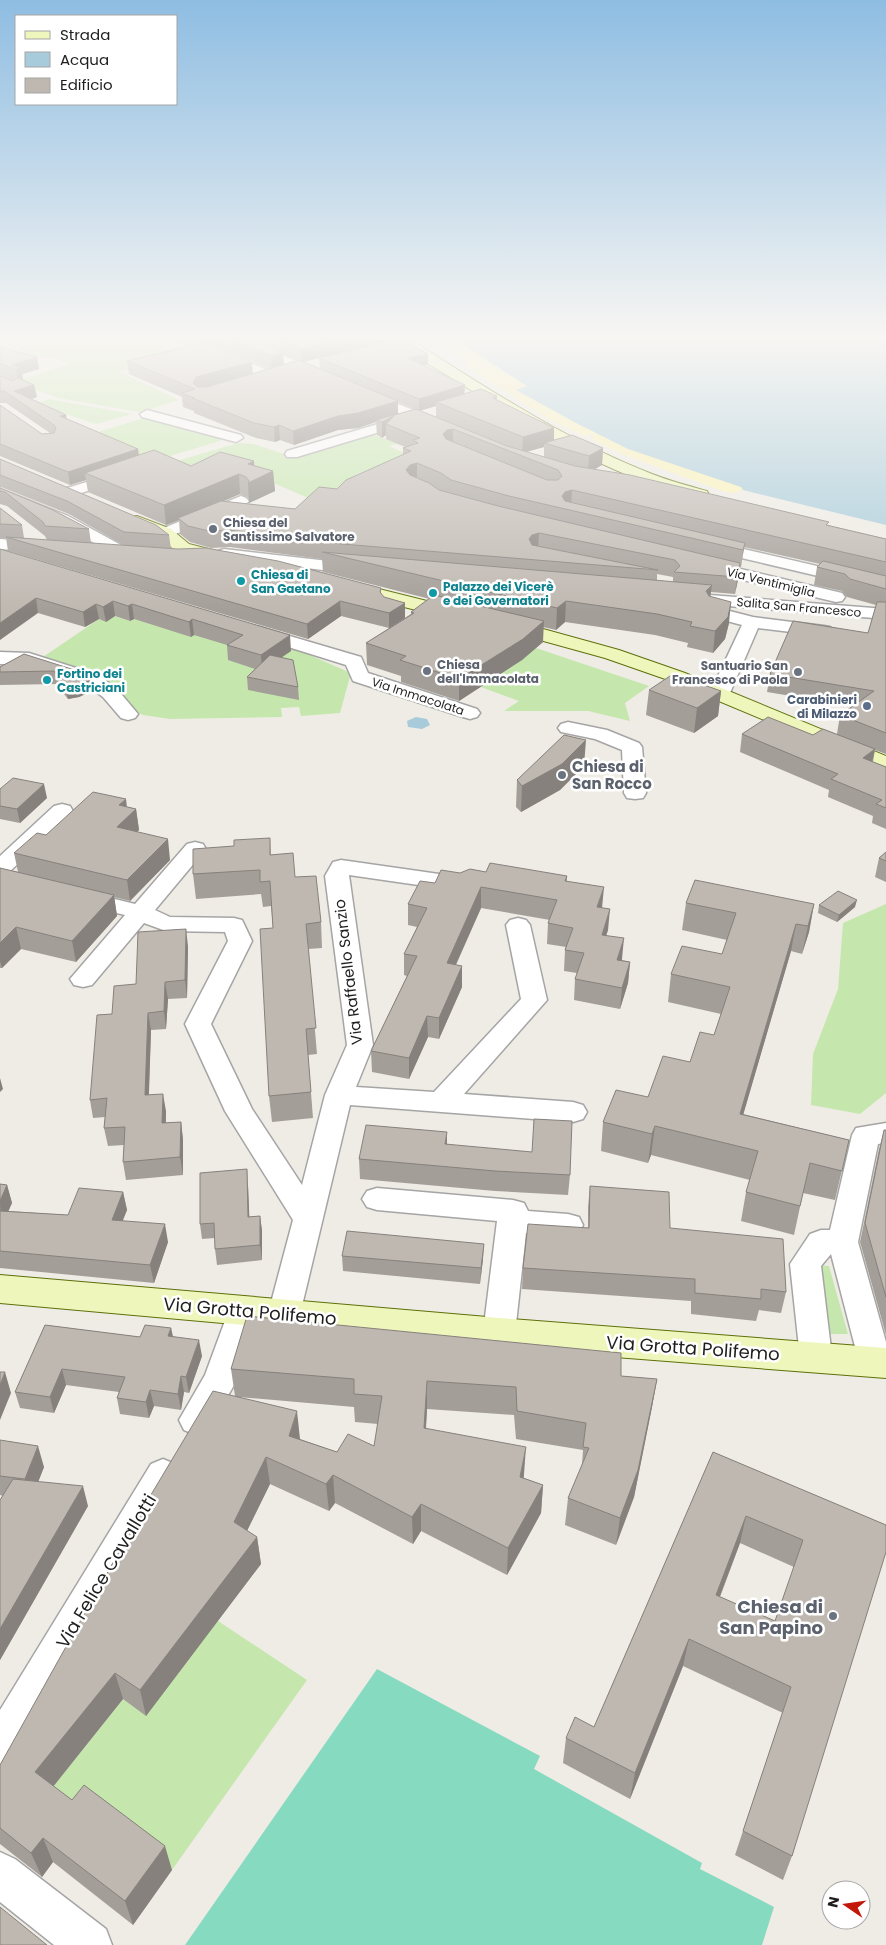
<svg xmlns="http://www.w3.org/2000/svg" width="886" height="1945" font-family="Poppins,sans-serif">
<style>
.grass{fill:#c5e7ad}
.sand{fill:#fbf3b6}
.pitch{fill:#86dac0}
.water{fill:#a7cbda}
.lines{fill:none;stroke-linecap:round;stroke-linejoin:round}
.street-casing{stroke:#a5a5a5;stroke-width:3}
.secondary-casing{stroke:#5d700a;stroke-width:2}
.street{fill:#fff;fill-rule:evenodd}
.secondary{fill:#eff6bb;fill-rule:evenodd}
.wall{fill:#a49e98;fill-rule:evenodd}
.shaded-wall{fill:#86817c}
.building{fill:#bfb8b1;stroke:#86817c;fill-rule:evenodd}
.worship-dot{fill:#6b7280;stroke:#fff;stroke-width:2}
.culture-dot{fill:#0f9aa8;stroke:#fff;stroke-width:2}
.service-dot{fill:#5c6f8a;stroke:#fff;stroke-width:2}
.labels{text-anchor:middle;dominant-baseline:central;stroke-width:5;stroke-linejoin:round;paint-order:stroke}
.far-worship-label{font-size:12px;font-weight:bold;fill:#5b616d;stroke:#fff;text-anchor:start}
.far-culture-label{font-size:12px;font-weight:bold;fill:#0d838f;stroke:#fff;text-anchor:start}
.far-street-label{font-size:12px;fill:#1e1e1e;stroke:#fff}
.far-service-label{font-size:12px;font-weight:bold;fill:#4e5e75;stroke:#fff;text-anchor:end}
.worship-label{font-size:15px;font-weight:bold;fill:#5b616d;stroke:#fff;text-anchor:start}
.street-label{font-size:15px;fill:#1e1e1e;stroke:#fff}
.near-street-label{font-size:18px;fill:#1e1e1e;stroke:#fff}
.near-worship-label{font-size:18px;font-weight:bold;fill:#5b616d;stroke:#fff;text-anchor:end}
</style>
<rect width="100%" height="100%" fill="#efece5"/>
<path class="grass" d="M 14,340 L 150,340 L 187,356 L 120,372 L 179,400 L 140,412 L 58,398 L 13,382 L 70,364 L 56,358 L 40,358 L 0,348 Z
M 49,399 L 132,414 L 96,424 L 36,404 Z
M 147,417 L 221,438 L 220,441 L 143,464 L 82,437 Z
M 369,434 L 401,443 L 389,446 L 415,458 L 356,474 L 376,490 L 315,501 L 255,475 L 170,463 L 238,443 L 253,444 L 290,456 L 328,445 L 332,446 Z
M 115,616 L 130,621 L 134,619 L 166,629 L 250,634 L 229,660 L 245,665 L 291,647 L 351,673 L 340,713 L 301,716 L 299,707 L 281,708 L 282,717 L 170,719 L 143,715 L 40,659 L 99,619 L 106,622 Z
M 536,648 L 649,686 L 625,703 L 630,721 L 588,711 L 504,711 L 519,701 L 481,687 Z
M 886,904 L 886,1093 L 860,1114 L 811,1105 L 813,1054 L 838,989 L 843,923 Z
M 816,1265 L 829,1266 L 848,1334 L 825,1334 Z
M 218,1621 L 307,1680 L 172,1870 L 45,1797 L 123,1699 Z"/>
<path class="sand" d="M 458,340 L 527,387 L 516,389 L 741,487 L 743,490 L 732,493 L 723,491 L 619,453 L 591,439 L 595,438 L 591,435 L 584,436 L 548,419 L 469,369 L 469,363 L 464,358 L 445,349 L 446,343 L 421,341 Z"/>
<path class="pitch" d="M 377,1669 L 540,1756 L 534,1769 L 702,1863 L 700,1869 L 774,1907 L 762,1945 L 185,1945 Z"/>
<path class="water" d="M 886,340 L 886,525 L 743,490 L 741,487 L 628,449 L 578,424 L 516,390 L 527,386 L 457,341 Z
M 416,717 L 427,719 L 430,725 L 422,729 L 408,727 L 407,721 Z"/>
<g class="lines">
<defs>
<path id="street" d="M 229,340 L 246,340 L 325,373 L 326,376 L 320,380 L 315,379 Z
M 222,351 L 277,374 L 278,377 L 272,381 L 267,380 L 218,358 L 216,355 Z
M 366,391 L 443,422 L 445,425 L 438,429 L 416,421 L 297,457 L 287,457 L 285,454 L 287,451 L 405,416 L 361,398 L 359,395 L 361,392 Z
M 147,410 L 241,435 L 243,438 L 236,442 L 142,417 L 140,414 Z
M 119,472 L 124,473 L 126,476 L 124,479 L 69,497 L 64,495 L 61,492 L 64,489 Z
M 0,489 L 68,516 L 130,550 L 132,553 L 130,556 L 118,556 L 56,522 L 0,499 Z
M 241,496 L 246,498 L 249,501 L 246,504 L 215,519 L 165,538 L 159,536 L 157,533 L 159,530 Z
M 0,539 L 42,542 L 48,544 L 50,547 L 48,550 L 42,552 L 0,549 Z
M 709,541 L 886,582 L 886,592 L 703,549 L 701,546 L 703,543 Z
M 224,549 L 355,564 L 361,565 L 363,569 L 361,573 L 355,574 L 218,557 L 216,554 L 218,551 Z
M 707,561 L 842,593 L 845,597 L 842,601 L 836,602 L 701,570 L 699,566 L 701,562 Z
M 697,594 L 886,609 L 886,619 L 691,603 L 688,599 L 691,595 Z
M 714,607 L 753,617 L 824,626 L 830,627 L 833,631 L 830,635 L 824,636 L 758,628 L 730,693 L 727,697 L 720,699 L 713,697 L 710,693 L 742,625 L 708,616 L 705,612 L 708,608 Z
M 259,627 L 361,657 L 368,673 L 477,709 L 480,713 L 477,717 L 470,719 L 463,717 L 353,681 L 346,665 L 253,636 L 250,632 L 253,628 Z
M 0,652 L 29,653 L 98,675 L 117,689 L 138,714 L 135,718 L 128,720 L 121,718 L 103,697 L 84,683 L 27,665 L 0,664 Z
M 568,722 L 607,730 L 639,743 L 642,747 L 646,793 L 643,798 L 635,799 L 627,798 L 624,793 L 622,750 L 595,739 L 561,732 L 558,728 L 561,724 Z
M 62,804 L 70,806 L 73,811 L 70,816 L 8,873 L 0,875 L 0,856 L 54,806 Z
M 195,842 L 203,844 L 206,849 L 155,910 L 170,917 L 234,918 L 242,920 L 252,941 L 211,1024 L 252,1109 L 302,1185 L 325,1095 L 347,1045 L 325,876 L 333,862 L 341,860 L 460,877 L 468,879 L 472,884 L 468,889 L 460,891 L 349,875 L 373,1045 L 356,1087 L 434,1092 L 521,999 L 506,925 L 510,920 L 518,918 L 526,920 L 530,925 L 547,1000 L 464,1094 L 573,1102 L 583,1105 L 587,1112 L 583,1119 L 573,1122 L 350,1105 L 300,1314 L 295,1323 L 284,1327 L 273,1323 L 268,1314 L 293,1220 L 225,1111 L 185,1024 L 228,941 L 225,932 L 166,931 L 144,923 L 92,985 L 83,987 L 74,985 L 70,979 L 125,915 L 74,903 L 70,898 L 74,893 L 82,891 L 135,904 L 187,844 Z
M 886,1123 L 886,1143 L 878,1144 L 858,1242 L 886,1342 L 886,1372 L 875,1376 L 863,1372 L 859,1362 L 831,1254 L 821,1266 L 832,1357 L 828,1367 L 816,1371 L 804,1367 L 800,1357 L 790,1264 L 810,1234 L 821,1230 L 830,1230 L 852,1135 L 856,1128 Z
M 377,1188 L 513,1200 L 524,1203 L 528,1211 L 568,1214 L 579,1217 L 583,1225 L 579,1233 L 568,1236 L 526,1233 L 515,1333 L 510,1342 L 499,1346 L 488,1342 L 483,1333 L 497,1221 L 377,1210 L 367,1207 L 362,1199 L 367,1191 Z
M 245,1297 L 256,1301 L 261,1310 L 237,1380 L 208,1430 L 196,1435 L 184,1430 L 179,1420 L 205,1375 L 229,1310 L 234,1301 Z
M 163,1459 L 175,1464 L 181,1475 L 175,1486 L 14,1762 L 0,1768 L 0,1710 L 151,1464 Z
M 0,1852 L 15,1859 L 106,1929 L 112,1945 L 54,1945 L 0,1902 Z"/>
<path id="secondary" d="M 395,340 L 411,340 C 488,389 567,441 652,474 C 670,481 689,486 707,491 L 709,495 L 707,499 L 701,500 C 609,477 524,424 445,374 C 431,365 405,353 395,340 Z
M 137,516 L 171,529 L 189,544 L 228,554 L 231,558 L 228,562 L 222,563 L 177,552 L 159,537 L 131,525 L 128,521 L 131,517 Z
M 347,581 L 463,610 L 466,614 L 463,618 L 456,620 L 340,591 L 338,587 L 340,583 Z
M 507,619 L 619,650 L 685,673 L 886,756 L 886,771 L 671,681 L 605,658 L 500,629 L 497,625 L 500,621 Z
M 0,1275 L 499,1318 L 886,1348 L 886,1378 L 499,1348 L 0,1303 Z"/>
</defs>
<use href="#street" class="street-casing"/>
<use href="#secondary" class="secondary-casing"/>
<use href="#street" class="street"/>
<use href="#secondary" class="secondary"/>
</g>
<path class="wall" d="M 173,340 L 392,340 L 303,362 L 320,369 L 319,358 L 411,342 L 411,345 L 428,354 L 428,364 L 424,366 L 465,385 L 464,393 L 497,396 L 497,400 L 554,428 L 554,440 L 603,448 L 602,465 L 595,469 L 886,539 L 886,754 L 875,750 L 873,762 L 886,767 L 886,829 L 872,823 L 873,816 L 828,797 L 829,790 L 740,752 L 742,734 L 813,735 L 837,734 L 840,715 L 852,706 L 767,692 L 770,674 L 868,633 L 876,605 L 847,597 L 842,591 L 814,585 L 817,567 L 820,564 L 744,547 L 742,560 L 741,567 L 740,567 L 735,594 L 711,592 L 710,596 L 729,623 L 725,639 L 713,653 L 687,647 L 688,643 L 655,635 L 565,622 L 556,630 L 543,627 L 543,642 L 522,660 L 459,701 L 401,682 L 401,676 L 367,665 L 366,643 L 411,614 L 411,612 L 430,599 L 323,572 L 322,559 L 230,547 L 211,548 L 190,542 L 180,534 L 179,520 L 166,525 L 88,492 L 86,480 L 70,485 L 0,456 L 0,405 L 42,434 L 50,433 L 6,403 L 0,403 L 0,347 L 37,357 L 39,369 L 22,374 L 23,379 L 22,380 L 34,385 L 37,397 L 32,399 L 66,415 L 66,419 L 138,449 L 139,455 L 191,466 L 254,461 L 254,466 L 273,471 L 275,491 L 249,503 L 249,499 L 247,497 L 240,494 L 224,501 L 295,509 L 337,489 L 403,455 L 403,448 L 405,447 L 386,439 L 386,435 L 382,438 L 377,435 L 376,422 L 358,428 L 338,430 L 294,445 L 280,440 L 275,442 L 256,438 L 194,413 L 194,411 L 183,407 L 182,397 L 129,374 L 127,361 L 188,346 ZM 217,346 L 218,346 L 270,369 L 253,374 ZM 283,354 L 299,361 L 284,365 ZM 398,402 L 415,409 L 398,414 ZM 436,406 L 436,417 L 420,411 L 432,407 ZM 544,447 L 544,457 L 526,452 ZM 657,574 L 673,577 L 673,582 L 657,580 Z
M 0,459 L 169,535 L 171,549 L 381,588 L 381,594 L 384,597 L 405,603 L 405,618 L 389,628 L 341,616 L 308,639 L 8,551 L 6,538 L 0,538 L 0,508 L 22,525 L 24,538 L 47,540 L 45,536 L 7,506 L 0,504 L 0,488 L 89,529 L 91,543 L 125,546 L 69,514 L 1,487 L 0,488 Z
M 0,549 L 291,651 L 281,657 L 298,687 L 299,700 L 248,690 L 247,677 L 255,669 L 228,660 L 227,645 L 194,635 L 191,637 L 134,619 L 130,621 L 115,616 L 106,622 L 99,619 L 85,627 L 38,613 Z
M 24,654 L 90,678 L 92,691 L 79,697 L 68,699 L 56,684 L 0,685 L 0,667 Z
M 649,690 L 721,691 L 718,716 L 694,733 L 646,715 Z
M 584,766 L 560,790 L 521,812 L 516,807 L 517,780 Z
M 0,789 L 47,798 L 20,823 L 0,819 Z
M 127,807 L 136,809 L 139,830 L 137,832 L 170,860 L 130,901 L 114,897 L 117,916 L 76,962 L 21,949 L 2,968 L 0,968 L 0,868 L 18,872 L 14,853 L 46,835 Z
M 270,838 L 271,855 L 295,877 L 321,922 L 322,948 L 308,949 L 317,1054 L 308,1055 L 313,1118 L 272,1122 L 269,1096 L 273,928 L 271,906 L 263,907 L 261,894 L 196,899 L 193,874 L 234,846 Z
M 886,852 L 886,882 L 875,877 L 879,858 Z
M 486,872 L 567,876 L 567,881 L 602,908 L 608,930 L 606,935 L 622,960 L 630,962 L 628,983 L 620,1009 L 574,1000 L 575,979 L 577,973 L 564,971 L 565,950 L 566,947 L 547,944 L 548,923 L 550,920 L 481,908 L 456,965 L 462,966 L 462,987 L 439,1039 L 428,1037 L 409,1079 L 372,1072 L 371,1051 L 407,976 L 404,975 L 404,954 L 417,927 L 408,925 L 408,904 L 435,883 L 460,873 Z
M 686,903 L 814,904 L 809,932 L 802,954 L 791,951 L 743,1114 L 849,1140 L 835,1200 L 803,1193 L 794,1235 L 741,1221 L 746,1192 L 750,1180 L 651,1155 L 648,1163 L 601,1151 L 603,1122 L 648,1097 L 690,1062 L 714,1035 L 721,1014 L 668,1002 L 671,974 L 722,954 L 727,940 L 682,930 Z
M 819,905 L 855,907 L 837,922 L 818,913 Z
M 188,946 L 187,998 L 168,999 L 166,1029 L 151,1030 L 149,1095 L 166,1111 L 166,1123 L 181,1122 L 183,1140 L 183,1175 L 126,1180 L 123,1162 L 124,1145 L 108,1146 L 104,1128 L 105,1117 L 93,1118 L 90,1100 L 112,1014 L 136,984 Z
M 884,1130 L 886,1130 L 886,1335 L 860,1242 L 879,1149 Z
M 447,1144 L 570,1175 L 568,1195 L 495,1191 L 360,1179 L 359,1159 Z
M 0,1184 L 7,1185 L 12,1203 L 8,1211 L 68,1215 L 123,1192 L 127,1210 L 122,1221 L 168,1242 L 154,1283 L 0,1268 Z
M 248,1185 L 249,1217 L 260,1216 L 262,1231 L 262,1260 L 217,1265 L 215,1249 L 215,1238 L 202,1239 L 200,1224 Z
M 590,1186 L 670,1228 L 786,1292 L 781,1313 L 759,1310 L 756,1321 L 691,1314 L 691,1301 L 522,1289 L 523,1268 L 588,1228 L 588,1207 Z
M 342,1256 L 483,1259 L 480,1284 L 343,1271 Z
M 45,1325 L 140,1337 L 171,1328 L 173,1336 L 202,1356 L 189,1393 L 184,1392 L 181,1410 L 154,1406 L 149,1418 L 120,1414 L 117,1398 L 119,1392 L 66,1385 L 54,1413 L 20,1408 L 15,1392 Z
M 231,1369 L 621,1376 L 657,1379 L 652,1407 L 634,1497 L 616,1545 L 565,1525 L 568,1498 L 582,1465 L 583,1450 L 516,1439 L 514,1415 L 427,1409 L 426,1429 L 524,1474 L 524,1478 L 543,1485 L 541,1513 L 507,1575 L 421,1531 L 413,1544 L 335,1503 L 329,1511 L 270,1484 L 247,1531 L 257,1537 L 261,1564 L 146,1716 L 123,1699 L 53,1786 L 72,1800 L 172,1870 L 133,1925 L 53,1862 L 42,1877 L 0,1844 L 0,1765 L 235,1396 ZM 239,1397 L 354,1407 L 355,1422 L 378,1424 L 374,1446 L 337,1452 L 300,1439 Z
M 0,1440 L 44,1467 L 38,1482 L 88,1506 L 0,1660 L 0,1500 L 3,1496 L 0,1495 Z
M 713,1452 L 886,1525 L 792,1856 L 783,1880 L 735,1855 L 743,1831 L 783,1713 L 683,1666 L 630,1799 L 563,1763 L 566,1738 L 594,1727 ZM 740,1543 L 794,1567 L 775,1621 L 720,1597 Z"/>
<path class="shaded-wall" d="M 205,340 L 217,340 L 218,346 L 207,347 L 206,353 Z
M 337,340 L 392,340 L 302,362 L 301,349 Z
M 283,353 L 284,367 L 272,370 L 271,356 Z
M 428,354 L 428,364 L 408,369 L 408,358 Z
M 37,357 L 39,369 L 22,374 L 23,379 L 18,381 L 16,369 L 12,365 Z
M 252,362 L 253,376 L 198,391 L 193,383 L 196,377 Z
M 34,385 L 37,397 L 20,402 L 14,391 Z
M 465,385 L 464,396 L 436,402 L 436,406 L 419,411 L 419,399 Z
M 398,401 L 398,416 L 386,424 L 386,435 L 382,438 L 382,422 L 376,420 L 376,422 L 358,428 L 338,430 L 294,445 L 293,431 L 338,416 Z
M 66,415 L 68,428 L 60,416 Z
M 279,425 L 280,440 L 275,442 L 274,427 Z
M 554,428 L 554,444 L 544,443 L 544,447 L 522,453 L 523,437 Z
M 453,429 L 453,444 L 447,445 L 443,434 L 447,430 Z
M 603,448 L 602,465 L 588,473 L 589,456 Z
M 138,449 L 139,462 L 85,473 L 86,480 L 70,485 L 68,472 Z
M 254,461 L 255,480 L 273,471 L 275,491 L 249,503 L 248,483 L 249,482 L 248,464 Z
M 417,463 L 417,479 L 410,481 L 406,470 L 410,465 Z
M 239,474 L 240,494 L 180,519 L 178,518 L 179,520 L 166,525 L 164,505 Z
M 572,490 L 571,506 L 564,508 L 562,496 L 565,492 Z
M 539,533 L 538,550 L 531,552 L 529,539 L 532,535 Z
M 745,543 L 742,560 L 741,567 L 743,550 Z
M 740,563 L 738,580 L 735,594 L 737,577 Z
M 712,585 L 709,606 L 706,591 Z
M 36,598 L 38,613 L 0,640 L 0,623 Z
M 113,601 L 115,616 L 106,622 L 103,607 Z
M 340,601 L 341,616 L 308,639 L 307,624 Z
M 566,601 L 565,622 L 556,630 L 557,608 Z
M 731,602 L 729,623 L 725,639 L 713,653 L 715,631 Z
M 405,603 L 405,618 L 389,628 L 389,613 Z
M 96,604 L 99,619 L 85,627 L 83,612 Z
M 132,604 L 134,619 L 130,621 L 128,606 Z
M 192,619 L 194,635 L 191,637 L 189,622 Z
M 544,621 L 543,642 L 522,660 L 459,701 L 459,679 Z
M 290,635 L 291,651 L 262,671 L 261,655 Z
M 90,678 L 92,691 L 79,697 L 68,699 L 65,685 Z
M 721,691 L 718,716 L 694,733 L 697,708 Z
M 586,740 L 584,766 L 560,790 L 521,812 L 522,786 Z
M 875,749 L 871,767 L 863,758 Z
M 44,784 L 47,798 L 20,823 L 17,809 Z
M 126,799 L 128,816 L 136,809 L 139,830 L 121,848 L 117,827 L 119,805 Z
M 168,839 L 170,860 L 130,901 L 127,880 Z
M 481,887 L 481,908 L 447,984 L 447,963 Z
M 604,887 L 602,908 L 597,907 Z
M 114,895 L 117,916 L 76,962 L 72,941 Z
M 857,900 L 855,907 L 837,922 L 839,915 Z
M 814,904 L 809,932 L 802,954 L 808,926 Z
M 610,909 L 608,930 L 600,955 L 602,935 Z
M 796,924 L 791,951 L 735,1143 L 740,1114 Z
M 16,927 L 21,949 L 2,968 L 0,961 L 0,943 Z
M 186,929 L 188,946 L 187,998 L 185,980 Z
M 624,938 L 622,959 L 616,980 L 617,960 Z
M 630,962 L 628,983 L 620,1009 L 622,988 Z
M 462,966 L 462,987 L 439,1039 L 439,1018 Z
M 165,982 L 168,999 L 166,1029 L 164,1011 Z
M 148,1013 L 151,1030 L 148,1113 L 145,1095 Z
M 427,1016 L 428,1037 L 409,1079 L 409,1058 Z
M 0,1078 L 3,1089 L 0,1092 Z
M 163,1094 L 166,1111 L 165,1141 L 162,1123 Z
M 181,1122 L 183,1140 L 183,1175 L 180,1157 Z
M 655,1126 L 651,1155 L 648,1163 L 652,1134 Z
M 447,1132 L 447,1152 L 445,1144 Z
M 247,1169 L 248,1185 L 250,1232 L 248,1217 Z
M 7,1185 L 12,1203 L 1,1228 L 0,1201 Z
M 123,1192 L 127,1210 L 116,1238 L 112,1220 Z
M 260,1216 L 262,1231 L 262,1260 L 260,1245 Z
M 165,1224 L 168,1242 L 154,1283 L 150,1265 Z
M 484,1244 L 483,1259 L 480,1284 L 481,1268 Z
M 171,1328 L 174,1344 L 168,1336 Z
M 199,1340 L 202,1356 L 189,1393 L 186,1377 Z
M 62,1369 L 66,1385 L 54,1413 L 50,1397 Z
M 5,1372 L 11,1393 L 0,1420 L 0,1385 Z
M 181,1376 L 184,1392 L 181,1410 L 178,1394 Z
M 657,1379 L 652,1407 L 634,1497 L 616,1545 L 620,1518 Z
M 427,1381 L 427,1409 L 424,1456 L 424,1428 Z
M 150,1390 L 154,1406 L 149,1418 L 146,1402 Z
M 297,1411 L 300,1439 L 292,1463 L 289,1436 Z
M 38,1446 L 44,1467 L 31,1500 L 25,1479 Z
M 526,1447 L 524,1474 L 518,1504 L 520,1477 Z
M 266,1457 L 270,1484 L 238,1549 L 234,1522 Z
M 333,1475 L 335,1503 L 329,1511 L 326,1484 Z
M 543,1485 L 541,1513 L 507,1575 L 508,1548 Z
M 83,1486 L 88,1506 L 0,1660 L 0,1629 Z
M 421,1504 L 421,1531 L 413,1544 L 412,1517 Z
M 746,1516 L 740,1543 L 710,1622 L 716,1595 Z
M 257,1537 L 261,1564 L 146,1716 L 140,1690 Z
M 689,1639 L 683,1666 L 630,1799 L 635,1773 Z
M 115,1673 L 123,1699 L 45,1797 L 35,1772 Z
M 43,1838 L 53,1862 L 42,1877 L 31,1853 Z
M 165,1846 L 172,1870 L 133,1925 L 125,1901 Z"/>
<path class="building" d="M 233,340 L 254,340 L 283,353 L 271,356 Z
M 282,340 L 337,340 L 301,349 Z
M 396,340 L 408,340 L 411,342 L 410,344 L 428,354 L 408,358 L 465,385 L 419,399 L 319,358 Z
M 206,342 L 252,362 L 196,377 L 193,383 L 197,387 L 207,387 L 299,360 L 398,401 L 358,413 L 338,416 L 293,431 L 279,425 L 274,427 L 254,423 L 192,398 L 194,398 L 182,393 L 195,389 L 127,361 Z
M 0,347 L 37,357 L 12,365 L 21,368 L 16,369 L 0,364 Z
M 0,376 L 13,381 L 18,378 L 34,385 L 14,391 L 66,415 L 60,416 L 138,449 L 68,472 L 0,444 L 0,405 L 42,434 L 54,433 L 56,428 L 54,425 L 4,391 L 0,391 Z
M 481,389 L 497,396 L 493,398 L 554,428 L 523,437 L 436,402 Z
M 416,409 L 507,446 L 575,466 L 630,475 L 829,522 L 826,525 L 886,539 L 886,562 L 572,490 L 565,492 L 562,496 L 565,501 L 745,543 L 743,550 L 509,496 L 451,480 L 441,473 L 417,463 L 410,465 L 406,470 L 410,475 L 429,483 L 439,490 L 498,506 L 740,563 L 737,577 L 674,572 L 680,566 L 675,560 L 539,533 L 532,535 L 529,539 L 532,545 L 658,570 L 342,544 L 229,530 L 209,531 L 188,526 L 178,518 L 221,501 L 295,509 L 319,487 L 337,489 L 346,480 L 411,451 L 403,448 L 418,443 L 413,440 L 420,438 L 386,424 L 394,416 L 382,422 L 376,420 ZM 453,429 L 558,470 L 562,476 L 558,480 L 547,480 L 446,439 L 443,434 L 447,430 Z
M 572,435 L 603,448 L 589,456 L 544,443 Z
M 154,450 L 191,466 L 220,452 L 254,461 L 248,464 L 273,471 L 248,483 L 249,481 L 246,477 L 239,474 L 164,505 L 85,473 Z
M 0,459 L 156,525 L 169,535 L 124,532 L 67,501 L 0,475 Z
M 0,488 L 53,510 L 89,529 L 45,526 L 43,522 L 5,492 L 0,491 Z
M 0,508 L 22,525 L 0,524 Z
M 6,537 L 178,549 L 206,548 L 278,561 L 381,588 L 380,592 L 384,597 L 405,603 L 389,613 L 340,601 L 307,624 Z
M 0,549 L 290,635 L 261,655 L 227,645 L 243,635 L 192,619 L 189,622 L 132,604 L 128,606 L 113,601 L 103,607 L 96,604 L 83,612 L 36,598 L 0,623 Z
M 322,552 L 712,585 L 706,591 L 709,596 L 731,602 L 728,617 L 715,631 L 690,626 L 692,622 L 657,614 L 566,601 L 557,608 Z
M 823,561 L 886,576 L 886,589 L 850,579 L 845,574 L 817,567 Z
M 434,595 L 544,621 L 523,639 L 459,679 L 400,660 L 406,656 L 366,643 L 414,613 L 411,612 Z
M 877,602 L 886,602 L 886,733 L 840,715 L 874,691 L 770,674 L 793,621 L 868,633 Z
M 24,654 L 81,672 L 90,678 L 77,684 L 65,685 L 54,671 L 0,672 L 0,667 Z
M 270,655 L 293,660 L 298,687 L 247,677 Z
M 673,674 L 721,691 L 697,708 L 649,690 Z
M 768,717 L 813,735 L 823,729 L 875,749 L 863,758 L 886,767 L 886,808 L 876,804 L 882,800 L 831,779 L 838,774 L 742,734 Z
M 564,735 L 586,740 L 562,764 L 522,786 L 517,780 Z
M 13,778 L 44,784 L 17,809 L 0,806 L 0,789 Z
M 93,792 L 126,799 L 119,805 L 136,809 L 117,827 L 168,839 L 127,880 L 14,853 L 37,833 L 46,835 Z
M 270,838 L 270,855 L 293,853 L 295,877 L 316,876 L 321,922 L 306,924 L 316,1028 L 306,1029 L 311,1092 L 269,1096 L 260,929 L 273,928 L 270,881 L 260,882 L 260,870 L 193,874 L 193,849 L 234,846 L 234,840 Z
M 886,852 L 886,861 L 879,858 Z
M 490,863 L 567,876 L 565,881 L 604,887 L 597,907 L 610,909 L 602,935 L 624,938 L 617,960 L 630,962 L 622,988 L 575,979 L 584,953 L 565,950 L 573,928 L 548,923 L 557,900 L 481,887 L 447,963 L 462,966 L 439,1018 L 427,1016 L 409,1058 L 371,1051 L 417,956 L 404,954 L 427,908 L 408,904 L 420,881 L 435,883 L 441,870 L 460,873 L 470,869 L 486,872 Z
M 0,868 L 114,895 L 72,941 L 16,927 L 0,943 Z
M 695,880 L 814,904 L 808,926 L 796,924 L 740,1114 L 849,1140 L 842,1171 L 810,1163 L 800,1206 L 746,1192 L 758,1151 L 655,1126 L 652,1134 L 603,1122 L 616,1090 L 648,1097 L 663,1056 L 690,1062 L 700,1032 L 714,1035 L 730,987 L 671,974 L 682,946 L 722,954 L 736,913 L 686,903 Z
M 838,891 L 857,900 L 839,915 L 819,905 Z
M 186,929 L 185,980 L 165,982 L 164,1011 L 148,1013 L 145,1095 L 163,1094 L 162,1123 L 181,1122 L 180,1157 L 123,1162 L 125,1127 L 104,1128 L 107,1098 L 90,1100 L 97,1015 L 112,1014 L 114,986 L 136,984 L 138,932 Z
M 534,1119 L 572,1121 L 570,1175 L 495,1171 L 359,1159 L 366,1125 L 447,1132 L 445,1144 L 532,1152 Z
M 884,1130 L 886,1130 L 886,1297 L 865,1223 Z
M 247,1169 L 248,1217 L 260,1216 L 260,1245 L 215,1249 L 214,1223 L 200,1224 L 200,1173 Z
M 0,1184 L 7,1185 L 0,1201 Z
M 590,1186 L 669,1192 L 670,1228 L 783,1239 L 786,1292 L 761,1289 L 761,1299 L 695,1293 L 695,1279 L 523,1268 L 528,1224 L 589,1228 Z
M 79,1188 L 123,1192 L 112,1220 L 165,1224 L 150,1265 L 0,1251 L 0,1211 L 68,1215 Z
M 347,1231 L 484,1244 L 481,1268 L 342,1256 Z
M 247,1316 L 621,1353 L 621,1376 L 657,1379 L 638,1470 L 620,1518 L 568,1498 L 589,1448 L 583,1447 L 586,1423 L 517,1411 L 516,1387 L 427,1381 L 424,1428 L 526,1447 L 520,1477 L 543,1485 L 508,1548 L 421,1504 L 412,1517 L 333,1475 L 326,1484 L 266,1457 L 234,1522 L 257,1537 L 140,1690 L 115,1673 L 35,1772 L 72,1800 L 84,1785 L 165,1846 L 125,1901 L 43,1838 L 31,1853 L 0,1828 L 0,1765 L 149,1498 L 213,1391 L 297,1411 L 289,1436 L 337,1452 L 348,1434 L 374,1446 L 382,1396 L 354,1394 L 354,1379 L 231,1369 Z
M 45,1325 L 140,1337 L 145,1325 L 171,1328 L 168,1336 L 199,1340 L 186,1377 L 181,1376 L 178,1394 L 150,1390 L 146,1402 L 117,1398 L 125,1377 L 62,1369 L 50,1397 L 15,1392 Z
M 0,1372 L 5,1372 L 0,1385 Z
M 0,1440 L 38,1446 L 25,1479 L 0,1476 Z
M 713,1452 L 886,1525 L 886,1552 L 792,1856 L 743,1831 L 791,1687 L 689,1639 L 635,1773 L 566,1738 L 575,1717 L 594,1727 ZM 746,1516 L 803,1540 L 775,1621 L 716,1595 Z
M 13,1479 L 83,1486 L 0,1629 L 0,1500 Z
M 0,1907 L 47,1945 L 0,1945 Z"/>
<linearGradient id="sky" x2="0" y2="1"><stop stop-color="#8ebde2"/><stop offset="0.55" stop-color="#f8f6f3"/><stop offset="1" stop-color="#f8f6f3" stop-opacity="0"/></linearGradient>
<rect width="886" height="613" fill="url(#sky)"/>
<g class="worship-dot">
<circle cx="213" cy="529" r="5"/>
<circle cx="427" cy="671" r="5"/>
<circle cx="798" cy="672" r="5"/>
<circle cx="562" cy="775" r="5"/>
<circle cx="833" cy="1616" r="5"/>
</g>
<g class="culture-dot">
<circle cx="241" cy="581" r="5"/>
<circle cx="433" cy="593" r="5"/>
<circle cx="47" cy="680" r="5"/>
</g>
<circle class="service-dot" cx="867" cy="706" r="5"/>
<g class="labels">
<g class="far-worship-label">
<text x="223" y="522">Chiesa del<tspan x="223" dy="14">Santissimo Salvatore</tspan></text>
<text x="437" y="664">Chiesa<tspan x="437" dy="14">dell'Immacolata</tspan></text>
<text x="788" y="665" text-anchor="end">Santuario San<tspan x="788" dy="14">Francesco di Paola</tspan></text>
</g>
<g class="far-culture-label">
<text x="251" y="574">Chiesa di<tspan x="251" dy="14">San Gaetano</tspan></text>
<text x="443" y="586">Palazzo dei Vicerè<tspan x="443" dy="14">e dei Governatori</tspan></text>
<text x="57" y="673">Fortino dei<tspan x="57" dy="14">Castriciani</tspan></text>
</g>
<g class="far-street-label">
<text transform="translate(771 582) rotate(14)">Via Ventimiglia</text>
<text transform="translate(799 607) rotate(5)">Salita San Francesco</text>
<text transform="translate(418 696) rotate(18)">Via Immacolata</text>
</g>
<g class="far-service-label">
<text x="857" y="699">Carabinieri<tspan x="857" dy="14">di Milazzo</tspan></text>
</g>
<g class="worship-label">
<text x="572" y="766">Chiesa di<tspan x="572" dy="17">San Rocco</tspan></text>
</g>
<g class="street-label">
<text transform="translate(348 972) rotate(-97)">Via Raffaello Sanzio</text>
</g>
<g class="near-street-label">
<text transform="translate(250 1311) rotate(5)">Via Grotta Polifemo</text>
<text transform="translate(693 1348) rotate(4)">Via Grotta Polifemo</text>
<text transform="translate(106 1571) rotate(-59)">Via Felice Cavallotti</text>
</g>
<g class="near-worship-label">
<text x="823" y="1606">Chiesa di<tspan x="823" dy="21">San Papino</tspan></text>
</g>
</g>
<rect x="15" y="15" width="162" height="90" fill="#ffffff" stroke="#a5a5a5"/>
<rect x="25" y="31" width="25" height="8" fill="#eff6bb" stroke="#a5a5a5"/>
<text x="60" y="40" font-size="15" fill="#1e1e1e">Strada</text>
<rect x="25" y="52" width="25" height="15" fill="#a7cbda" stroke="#a5a5a5"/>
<text x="60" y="65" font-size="15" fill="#1e1e1e">Acqua</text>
<rect x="25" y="78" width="25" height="15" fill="#bfb8b1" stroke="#a5a5a5"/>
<text x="60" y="90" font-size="15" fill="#1e1e1e">Edificio</text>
<g transform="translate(846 1905) rotate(283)"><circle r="24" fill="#ffffff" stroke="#a5a5a5"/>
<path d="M0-4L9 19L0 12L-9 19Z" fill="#c31809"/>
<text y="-8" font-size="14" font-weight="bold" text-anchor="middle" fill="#1e1e1e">N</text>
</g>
</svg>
